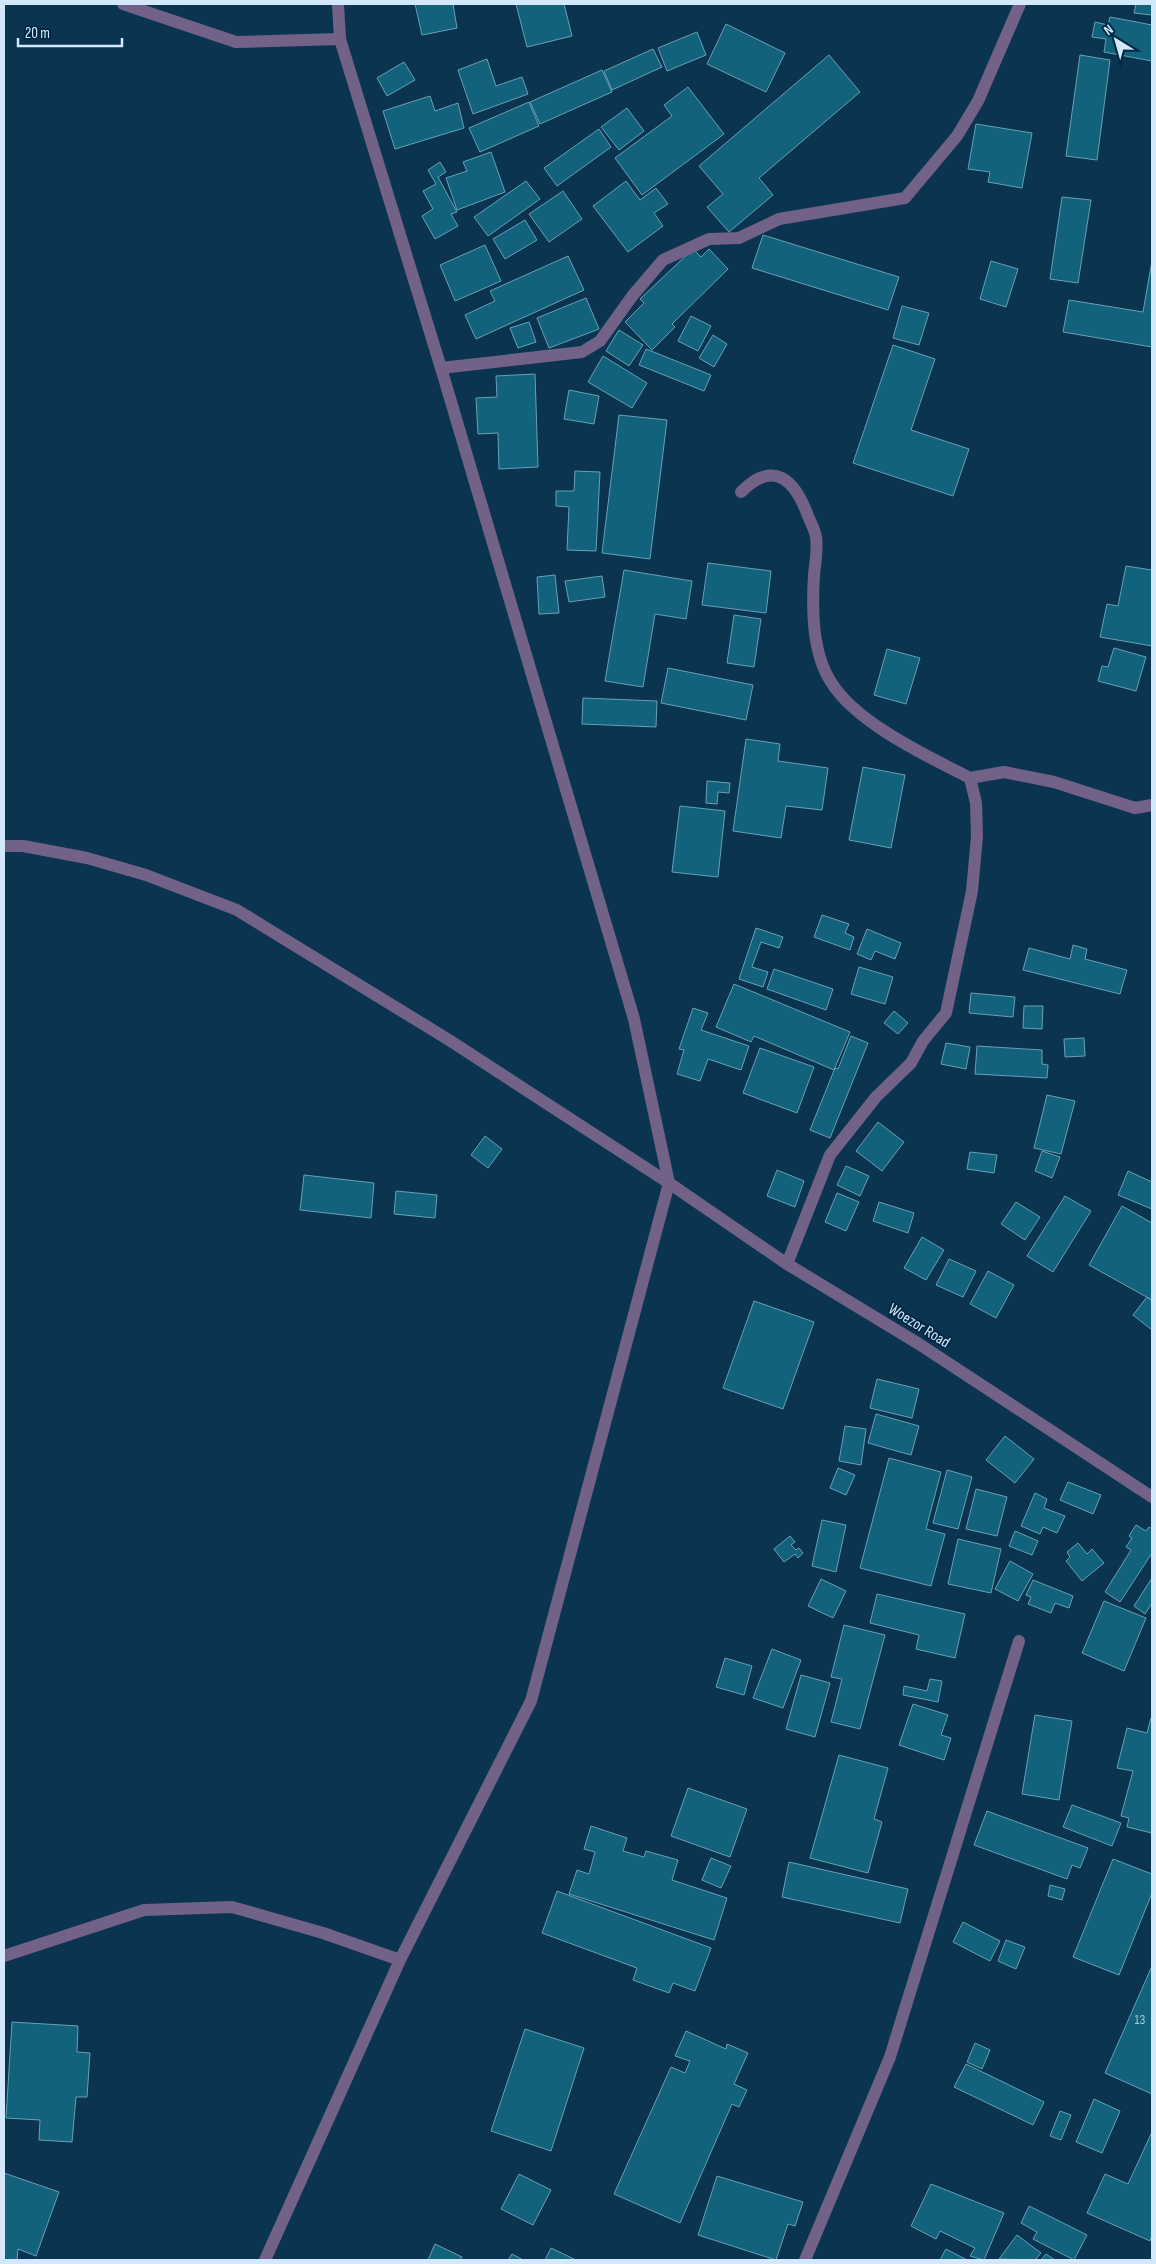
<svg xmlns="http://www.w3.org/2000/svg" width="1156" height="2264" font-family="'Sofia Sans Condensed',sans-serif">
<style>
.building{fill:#11627a;stroke:#68a1b6}
.lines{fill:none;stroke-linecap:round;stroke-linejoin:round}
.street{stroke:#726288;stroke-width:12}
.labels{text-anchor:middle;dominant-baseline:central;stroke-width:4;stroke-linejoin:round;paint-order:stroke}
.number-label{font-size:14px;fill:#a2c6da}
.street-label{font-size:16px;fill:#d3e8fa;stroke:#002945}
</style>
<rect width="100%" height="100%" fill="#0b3450"/>
<path class="building" d="M 415,4 L 453,4 L 457,28 L 422,35 Z
M 516,4 L 564,4 L 572,36 L 527,47 Z
M 1136,4 L 1152,4 L 1152,15 L 1134,13 Z
M 1110,17 L 1152,25 L 1152,61 L 1104,52 L 1106,39 L 1092,37 L 1095,22 L 1108,25 Z
M 726,24 L 785,53 L 766,92 L 707,64 Z
M 697,32 L 706,55 L 667,71 L 658,48 Z
M 653,49 L 662,67 L 612,90 L 604,71 Z
M 829,55 L 860,92 L 759,178 L 773,195 L 729,232 L 707,207 L 723,194 L 699,166 Z
M 1080,55 L 1110,60 L 1097,160 L 1066,156 Z
M 487,59 L 496,86 L 522,77 L 528,94 L 473,114 L 458,70 Z
M 404,62 L 415,80 L 387,96 L 377,78 Z
M 602,70 L 612,92 L 540,124 L 530,102 Z
M 688,87 L 724,134 L 642,195 L 615,158 L 672,116 L 664,105 Z
M 430,96 L 435,111 L 458,103 L 464,128 L 395,149 L 383,111 Z
M 529,102 L 539,126 L 480,152 L 469,128 Z
M 627,108 L 644,131 L 619,150 L 601,127 Z
M 976,124 L 1032,133 L 1022,188 L 988,182 L 990,172 L 968,169 Z
M 599,129 L 611,147 L 557,186 L 544,168 Z
M 491,152 L 505,192 L 457,210 L 446,178 L 467,171 L 463,162 Z
M 440,162 L 446,172 L 438,177 L 457,212 L 451,214 L 458,226 L 435,239 L 422,216 L 433,209 L 423,191 L 436,184 L 428,170 Z
M 526,181 L 540,199 L 488,236 L 474,217 Z
M 626,181 L 640,200 L 656,188 L 668,204 L 654,213 L 663,226 L 628,252 L 593,206 Z
M 563,191 L 582,219 L 549,242 L 529,214 Z
M 1062,197 L 1091,200 L 1078,283 L 1050,279 Z
M 525,220 L 537,240 L 505,259 L 493,239 Z
M 763,235 L 899,277 L 888,310 L 752,268 Z
M 485,245 L 501,281 L 455,301 L 440,265 Z
M 693,249 L 701,257 L 709,249 L 728,269 L 672,324 L 675,327 L 652,350 L 625,322 L 644,303 L 640,299 Z
M 568,256 L 584,290 L 476,339 L 465,315 L 495,301 L 490,291 Z
M 991,261 L 1018,269 L 1006,307 L 980,299 Z
M 1152,261 L 1152,347 L 1063,332 L 1069,300 L 1143,312 Z
M 586,298 L 599,329 L 549,348 L 537,318 Z
M 902,306 L 929,313 L 919,345 L 893,338 Z
M 691,316 L 711,326 L 698,351 L 678,341 Z
M 529,322 L 536,342 L 518,348 L 510,328 Z
M 619,330 L 643,345 L 629,366 L 606,351 Z
M 713,335 L 727,344 L 714,367 L 699,358 Z
M 893,345 L 935,359 L 911,430 L 969,449 L 953,496 L 853,463 Z
M 646,349 L 711,375 L 704,391 L 639,365 Z
M 603,356 L 647,383 L 632,408 L 588,382 Z
M 535,374 L 538,467 L 499,469 L 498,433 L 478,434 L 476,398 L 497,397 L 496,376 Z
M 569,390 L 599,396 L 594,424 L 564,419 Z
M 619,415 L 667,420 L 650,559 L 602,553 Z
M 575,471 L 600,472 L 596,551 L 567,550 L 569,507 L 556,506 L 556,491 L 574,491 Z
M 708,563 L 771,571 L 766,613 L 702,605 Z
M 1126,566 L 1152,570 L 1152,646 L 1100,637 L 1107,604 L 1118,606 Z
M 624,570 L 692,581 L 686,619 L 655,614 L 643,687 L 605,681 Z
M 555,575 L 559,613 L 539,614 L 537,577 Z
M 602,576 L 605,597 L 569,602 L 565,581 Z
M 734,615 L 761,619 L 754,667 L 727,663 Z
M 1114,648 L 1146,657 L 1136,691 L 1098,681 L 1102,666 L 1108,667 Z
M 887,649 L 920,658 L 906,704 L 874,695 Z
M 668,668 L 753,685 L 746,720 L 661,703 Z
M 583,698 L 657,701 L 656,727 L 582,724 Z
M 746,739 L 780,744 L 778,761 L 828,768 L 822,810 L 786,806 L 781,838 L 733,831 Z
M 863,767 L 905,775 L 891,848 L 849,840 Z
M 707,781 L 730,783 L 729,793 L 718,792 L 717,804 L 706,803 Z
M 680,806 L 725,811 L 718,877 L 672,872 Z
M 822,915 L 849,924 L 845,933 L 854,937 L 850,950 L 814,937 Z
M 756,928 L 783,937 L 779,948 L 761,942 L 752,967 L 768,972 L 763,987 L 739,979 Z
M 867,929 L 901,943 L 895,959 L 875,951 L 871,960 L 857,954 Z
M 1073,945 L 1087,949 L 1085,959 L 1127,970 L 1120,994 L 1023,970 L 1029,948 L 1070,959 Z
M 859,967 L 893,977 L 885,1004 L 851,994 Z
M 774,969 L 833,989 L 826,1010 L 767,989 Z
M 734,984 L 850,1032 L 834,1070 L 754,1036 L 751,1042 L 716,1027 Z
M 971,993 L 1015,997 L 1013,1017 L 969,1013 Z
M 1024,1006 L 1043,1006 L 1042,1029 L 1023,1028 Z
M 693,1008 L 708,1013 L 701,1030 L 749,1046 L 741,1070 L 708,1059 L 700,1081 L 677,1074 L 684,1050 L 679,1049 Z
M 894,1011 L 908,1023 L 898,1034 L 884,1023 Z
M 851,1036 L 868,1043 L 830,1138 L 810,1130 L 835,1068 L 838,1069 Z
M 1084,1038 L 1085,1056 L 1065,1057 L 1064,1039 Z
M 946,1043 L 970,1047 L 966,1069 L 941,1064 Z
M 977,1046 L 1042,1050 L 1042,1064 L 1048,1065 L 1047,1078 L 975,1074 Z
M 760,1048 L 814,1067 L 797,1113 L 743,1093 Z
M 1047,1095 L 1075,1101 L 1061,1154 L 1034,1148 Z
M 878,1122 L 904,1142 L 882,1171 L 856,1151 Z
M 485,1136 L 502,1149 L 488,1168 L 471,1155 Z
M 1042,1151 L 1060,1157 L 1052,1178 L 1035,1171 Z
M 970,1152 L 997,1155 L 994,1173 L 967,1169 Z
M 846,1166 L 869,1176 L 860,1196 L 837,1185 Z
M 777,1170 L 804,1181 L 795,1207 L 767,1196 Z
M 1128,1171 L 1152,1182 L 1152,1209 L 1118,1195 Z
M 304,1175 L 374,1183 L 371,1218 L 300,1210 Z
M 396,1191 L 437,1195 L 435,1218 L 394,1214 Z
M 837,1193 L 859,1202 L 846,1231 L 825,1222 Z
M 1065,1196 L 1091,1211 L 1053,1272 L 1027,1256 Z
M 879,1202 L 914,1213 L 908,1233 L 873,1221 Z
M 1016,1202 L 1040,1217 L 1025,1240 L 1001,1224 Z
M 1122,1206 L 1152,1223 L 1152,1300 L 1089,1265 Z
M 922,1237 L 944,1250 L 926,1280 L 904,1268 Z
M 949,1259 L 976,1271 L 963,1297 L 936,1285 Z
M 988,1271 L 1014,1285 L 996,1318 L 970,1304 Z
M 1147,1297 L 1152,1301 L 1152,1330 L 1133,1315 Z
M 754,1301 L 814,1322 L 783,1409 L 723,1388 Z
M 877,1379 L 919,1389 L 912,1418 L 870,1408 Z
M 876,1414 L 919,1426 L 911,1455 L 868,1443 Z
M 845,1426 L 866,1429 L 861,1465 L 839,1461 Z
M 1005,1436 L 1034,1459 L 1015,1483 L 986,1460 Z
M 889,1458 L 941,1472 L 926,1529 L 945,1534 L 931,1586 L 860,1568 Z
M 838,1468 L 855,1475 L 846,1495 L 830,1488 Z
M 947,1470 L 972,1477 L 958,1529 L 933,1523 Z
M 1068,1482 L 1101,1495 L 1093,1514 L 1060,1500 Z
M 976,1489 L 1007,1497 L 997,1536 L 966,1529 Z
M 1035,1493 L 1047,1499 L 1044,1508 L 1065,1516 L 1057,1533 L 1043,1527 L 1040,1534 L 1021,1526 Z
M 822,1520 L 846,1525 L 836,1572 L 812,1566 Z
M 1136,1525 L 1146,1531 L 1149,1527 L 1152,1529 L 1152,1553 L 1120,1602 L 1105,1592 L 1131,1550 L 1126,1547 L 1132,1538 L 1129,1536 Z
M 1015,1531 L 1038,1541 L 1032,1555 L 1009,1546 Z
M 790,1536 L 795,1542 L 791,1545 L 796,1550 L 799,1548 L 803,1553 L 798,1558 L 795,1554 L 784,1562 L 774,1549 Z
M 958,1539 L 1001,1549 L 991,1593 L 948,1584 Z
M 1078,1543 L 1087,1554 L 1092,1549 L 1104,1563 L 1082,1581 L 1066,1561 L 1070,1557 L 1067,1552 Z
M 1010,1561 L 1033,1574 L 1018,1601 L 995,1589 Z
M 1152,1578 L 1152,1603 L 1145,1614 L 1134,1606 Z
M 821,1579 L 846,1591 L 833,1618 L 808,1606 Z
M 1033,1580 L 1073,1596 L 1069,1608 L 1055,1603 L 1051,1613 L 1028,1604 L 1031,1597 L 1026,1595 Z
M 877,1594 L 965,1614 L 955,1658 L 916,1649 L 919,1635 L 870,1623 Z
M 1104,1601 L 1146,1618 L 1124,1671 L 1082,1653 Z
M 844,1625 L 885,1635 L 860,1729 L 831,1722 L 842,1679 L 831,1677 Z
M 772,1649 L 801,1660 L 783,1708 L 753,1698 Z
M 725,1658 L 752,1666 L 744,1695 L 716,1687 Z
M 801,1675 L 830,1683 L 815,1737 L 786,1729 Z
M 930,1679 L 942,1681 L 938,1702 L 903,1695 L 904,1686 L 927,1691 Z
M 913,1704 L 948,1715 L 941,1735 L 951,1738 L 944,1760 L 899,1745 Z
M 1035,1715 L 1072,1721 L 1059,1800 L 1022,1794 Z
M 1151,1718 L 1152,1719 L 1152,1833 L 1127,1827 L 1129,1818 L 1121,1816 L 1133,1771 L 1117,1768 L 1127,1728 L 1147,1733 Z
M 839,1755 L 888,1768 L 874,1819 L 882,1822 L 868,1873 L 810,1858 Z
M 688,1788 L 747,1809 L 730,1857 L 671,1836 Z
M 1072,1805 L 1121,1823 L 1112,1846 L 1063,1827 Z
M 987,1811 L 1088,1848 L 1080,1868 L 1072,1865 L 1067,1879 L 974,1845 Z
M 591,1826 L 627,1838 L 623,1851 L 644,1857 L 646,1851 L 678,1860 L 672,1880 L 727,1898 L 714,1940 L 569,1894 L 577,1870 L 589,1874 L 595,1852 L 584,1849 Z
M 711,1858 L 731,1866 L 721,1888 L 702,1880 Z
M 1113,1859 L 1152,1874 L 1152,1893 L 1119,1975 L 1073,1957 Z
M 789,1862 L 908,1889 L 900,1923 L 782,1897 Z
M 1050,1885 L 1065,1889 L 1062,1900 L 1048,1896 Z
M 557,1891 L 711,1948 L 695,1991 L 673,1983 L 669,1993 L 633,1980 L 637,1968 L 542,1933 Z
M 963,1922 L 1000,1941 L 990,1961 L 953,1942 Z
M 1006,1940 L 1025,1947 L 1016,1969 L 998,1961 Z
M 1152,1966 L 1152,2094 L 1105,2073 Z
M 12,2022 L 78,2026 L 77,2052 L 90,2053 L 87,2097 L 76,2097 L 72,2142 L 39,2140 L 40,2120 L 6,2118 Z
M 525,2029 L 584,2048 L 551,2151 L 491,2131 Z
M 686,2031 L 726,2049 L 727,2044 L 748,2053 L 734,2084 L 747,2090 L 739,2107 L 732,2104 L 680,2223 L 614,2194 L 671,2067 L 685,2073 L 690,2061 L 675,2056 Z
M 975,2043 L 990,2050 L 982,2069 L 967,2062 Z
M 966,2064 L 1044,2102 L 1033,2125 L 954,2087 Z
M 1094,2099 L 1120,2111 L 1102,2153 L 1076,2142 Z
M 1060,2111 L 1071,2115 L 1061,2140 L 1050,2136 Z
M 1152,2132 L 1152,2235 L 1150,2241 L 1087,2213 L 1105,2174 L 1128,2184 Z
M 4,2173 L 59,2192 L 36,2256 L 18,2249 L 17,2260 L 4,2260 Z
M 519,2174 L 551,2190 L 533,2225 L 501,2209 Z
M 717,2176 L 803,2202 L 795,2226 L 788,2224 L 776,2260 L 698,2235 Z
M 931,2184 L 1004,2213 L 984,2260 L 970,2256 L 975,2248 L 940,2231 L 936,2239 L 911,2226 Z
M 1029,2206 L 1087,2235 L 1074,2260 L 1033,2239 L 1037,2232 L 1021,2223 Z
M 1017,2235 L 1041,2253 L 1035,2260 L 999,2259 Z
M 435,2244 L 462,2257 L 460,2260 L 428,2260 Z
M 551,2248 L 576,2260 L 545,2260 Z
M 946,2249 L 967,2260 L 940,2260 Z
M 512,2254 L 523,2260 L 508,2260 Z
M 1046,2254 L 1055,2260 L 1041,2260 Z"/>
<g class="lines">
<path class="street" d="M 123,4 L 236,42 L 340,39
M 441,368 L 582,352 L 600,341 L 633,295 L 663,260 L 709,239 L 739,238 L 779,219 L 905,198 L 957,136 L 978,101 L 1020,4
M 741,492 C 774,459 795,480 808,516 C 811,523 815,530 816,537 C 818,549 815,564 814,575 C 812,609 812,653 831,682 C 856,723 927,756 970,778 L 976,803 L 977,836 L 972,891 L 946,1013 L 923,1041 L 911,1063 L 876,1097 L 830,1155 L 787,1264
M 970,778 L 1004,772 L 1054,782 L 1135,808 L 1152,805
M 4,846 L 23,846 L 87,858 L 146,875 L 237,910 L 449,1040 L 669,1183 L 787,1264 L 919,1344 L 1152,1497
M 4,1956 L 144,1910 L 232,1907 L 323,1933 L 400,1960
M 265,2260 L 400,1960 L 531,1701 L 669,1183 L 634,1019 L 441,368 L 340,39 L 338,4
M 805,2260 L 890,2057 L 1019,1641"/>
</g>
<g class="labels">
<g class="number-label">
<text x="1140" y="2019">13</text>
</g>
<g class="street-label">
<text transform="translate(919 1326) rotate(32)">Woezor Road</text>
</g>
</g>
<rect width="1156" height="2264" fill="none" stroke="#d3e8fa" stroke-width="10"/>
<g transform="translate(1116 40) rotate(323)" stroke="#002945" stroke-width="4" paint-order="stroke">
<path d="M0-4L9 19L0 12L-9 19Z" fill="#d3e8fa"/>
<text y="-8" font-size="14" font-weight="bold" text-anchor="middle" fill="#d3e8fa">N</text>
</g>
<path d="M18 38v8h104v-8" fill="none" stroke="#d3e8fa" stroke-width="2.5"/>
<text x="25" y="38" font-size="15" fill="#d3e8fa" stroke="#002945" stroke-width="4" paint-order="stroke">20 m</text>
</svg>
